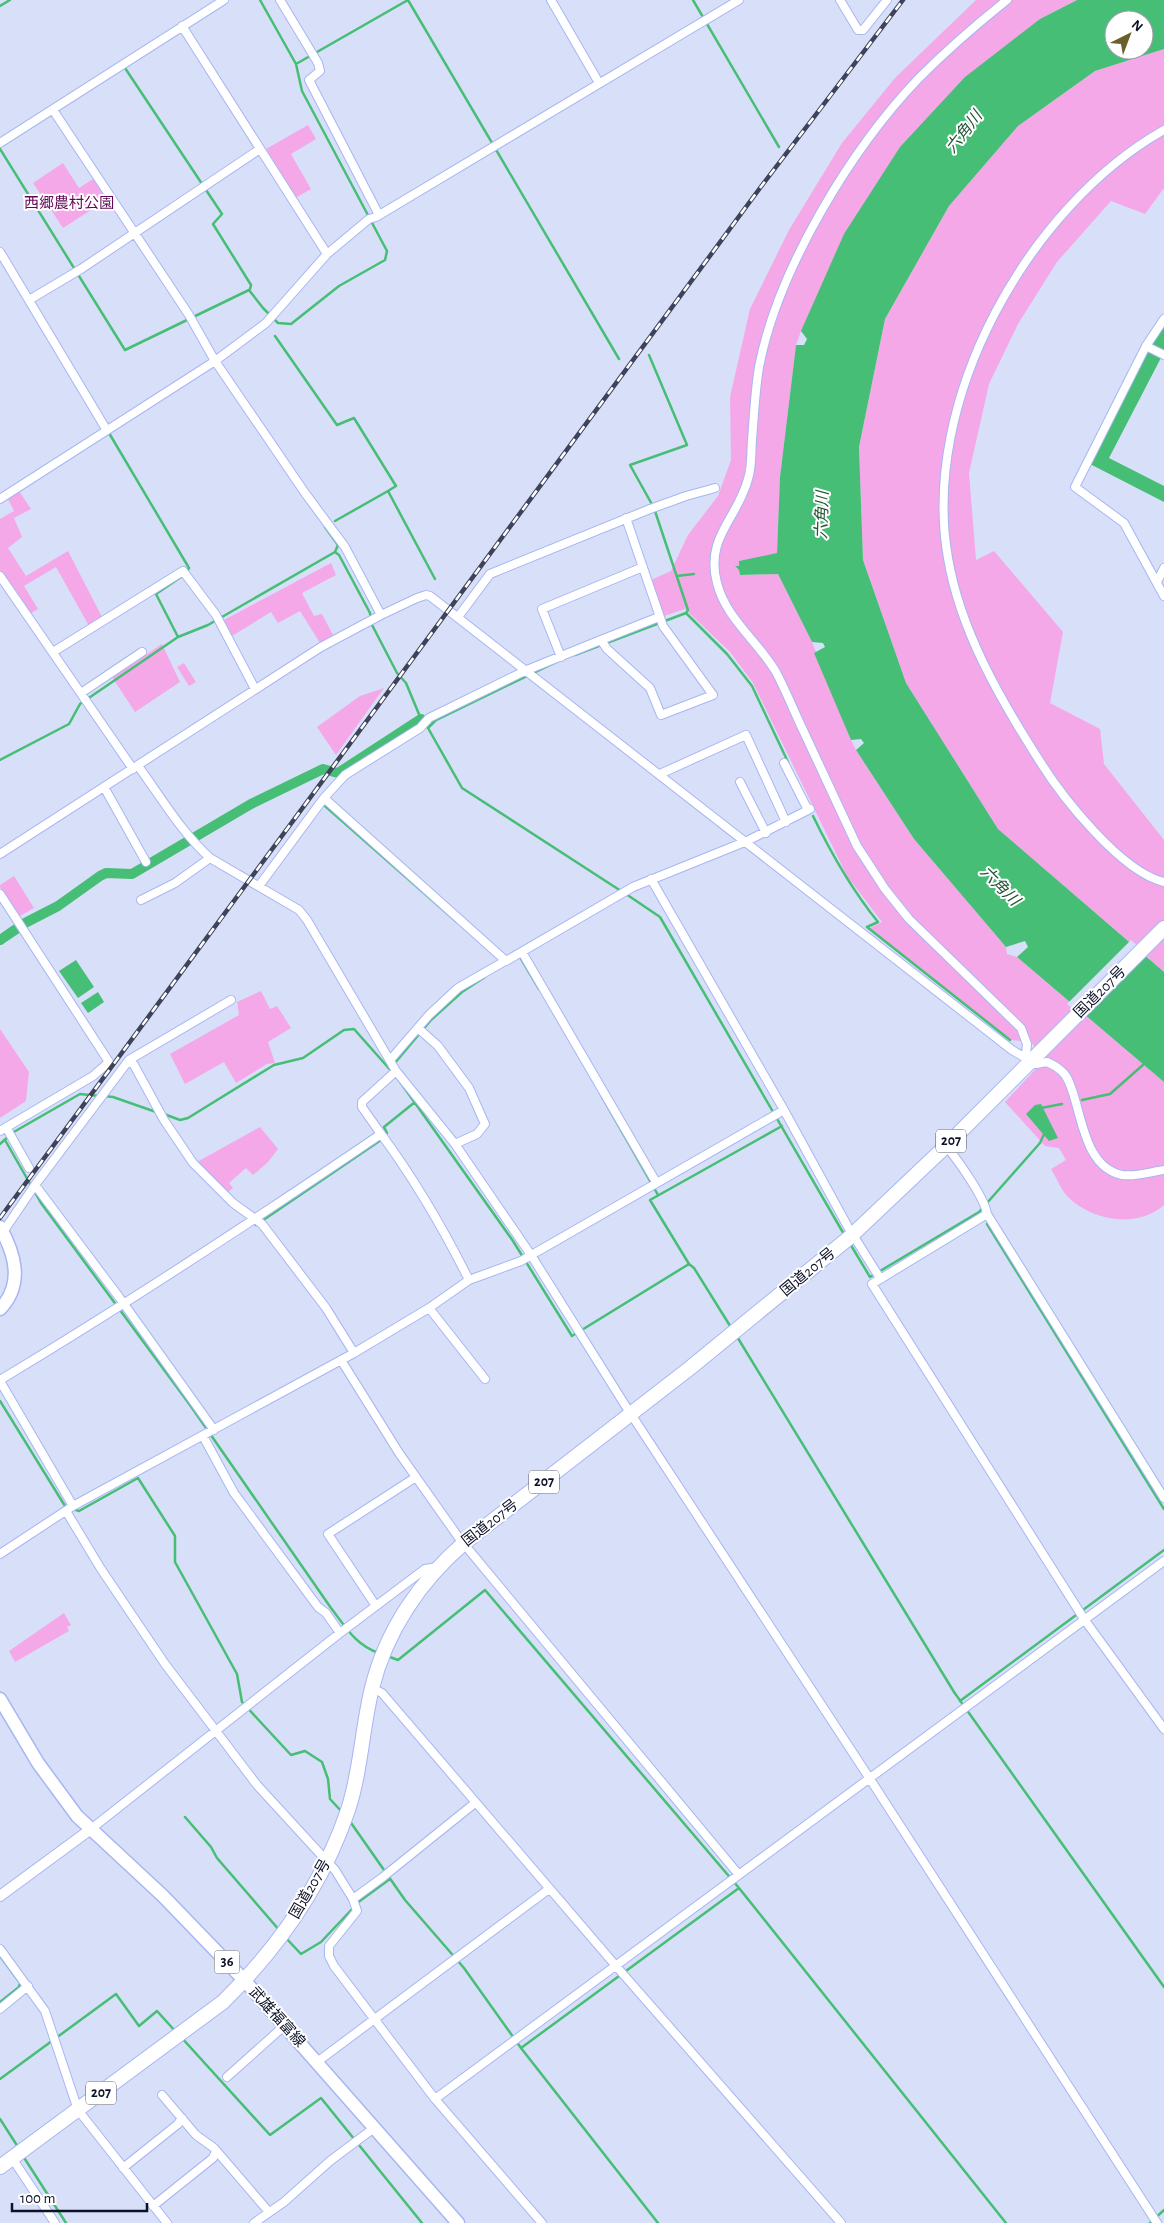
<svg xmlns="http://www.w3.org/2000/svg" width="1164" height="2223" font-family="'Alegreya Sans','Noto Sans JP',sans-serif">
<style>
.green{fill:#f5a8e7}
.water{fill:#46be75;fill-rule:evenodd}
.pier{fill:#d8dff9}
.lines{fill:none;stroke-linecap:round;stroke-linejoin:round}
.stream{stroke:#46be75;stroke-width:2.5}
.canal{stroke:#46be75;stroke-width:10}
.minor-casing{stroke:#a7b6f3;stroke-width:10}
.tertiary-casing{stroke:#a7b6f3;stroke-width:12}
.primary-casing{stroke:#a7b6f3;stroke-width:15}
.trunk-casing{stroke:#a7b6f3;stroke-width:16}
.minor{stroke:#fff;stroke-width:8}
.tertiary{stroke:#fff;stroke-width:10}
.primary{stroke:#fff;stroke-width:12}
.trunk{stroke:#fff;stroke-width:14}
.rail-casing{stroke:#3e435a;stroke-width:4.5}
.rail{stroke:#fff;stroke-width:2.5;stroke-dasharray:8;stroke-linecap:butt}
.labels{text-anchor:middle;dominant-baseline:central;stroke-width:4;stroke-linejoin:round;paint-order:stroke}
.shield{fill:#fff;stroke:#565968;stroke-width:1}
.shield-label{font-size:14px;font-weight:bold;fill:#0e1228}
.park-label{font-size:15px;fill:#610958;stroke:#fff}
.street-label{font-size:15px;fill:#0e1228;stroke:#fff}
.water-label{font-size:16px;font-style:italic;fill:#245335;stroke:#fff}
</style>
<rect width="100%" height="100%" fill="#d8dff9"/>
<path class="green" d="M 976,0 L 1077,0 L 1040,19 L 801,331 L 796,345 L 780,477 L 777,554 L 739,561 L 739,566 L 735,568 L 739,569 L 740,575 L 778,574 L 812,642 L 851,740 L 856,750 L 914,839 L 1006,947 L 1007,954 L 1017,957 L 1164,1082 L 1164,1205 C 1137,1229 1091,1221 1067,1196 C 1061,1189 1056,1177 1051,1169 L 1066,1160 L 1059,1148 L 1045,1146 L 1005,1102 L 1044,1060 L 1031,1042 L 1011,1040 L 870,928 L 882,922 L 847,876 L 753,683 L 730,652 L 685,609 L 664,616 L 651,580 L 671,571 L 688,535 L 718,496 L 731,460 L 730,397 L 750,309 L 789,230 L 842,143 L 895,78 Z
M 1164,49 L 1164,188 L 1145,214 L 1111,201 L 1057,262 L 1018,324 L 989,384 L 969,473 L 976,560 L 994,551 L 1063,632 L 1050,703 L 1100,729 L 1104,764 L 1164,840 L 1164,972 L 998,829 L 906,683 L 863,560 L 859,447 L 885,319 L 949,206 L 1018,126 L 1095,71 Z
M 308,125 L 316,139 L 291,154 L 311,189 L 295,198 L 266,149 Z
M 63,163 L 79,188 L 96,177 L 110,198 L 63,228 L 33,183 Z
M 19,491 L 31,509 L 14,518 L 22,537 L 8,548 L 26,576 L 68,551 L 102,617 L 89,626 L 56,567 L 24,586 L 38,609 L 25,617 L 0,582 L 0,519 L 14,511 L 8,499 Z
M 331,563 L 336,575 L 302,593 L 314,616 L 322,614 L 333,635 L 320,643 L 300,611 L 278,623 L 271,612 L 232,636 L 224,620 Z
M 162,644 L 180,682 L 135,712 L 112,677 Z
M 184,663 L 196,682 L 189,686 L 177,667 Z
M 384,688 L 336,755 L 317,727 L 360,696 Z
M 14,876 L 34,908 L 18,917 L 0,887 L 0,885 Z
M 261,991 L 270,1009 L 277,1006 L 291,1028 L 268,1042 L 275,1063 L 267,1064 L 236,1083 L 224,1062 L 185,1084 L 170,1054 L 239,1015 L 237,1002 Z
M 0,1029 L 29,1072 L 26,1101 L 0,1118 Z
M 260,1127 L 278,1149 L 268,1162 L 253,1175 L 246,1168 L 229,1183 L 233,1188 L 227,1193 L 197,1162 Z
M 64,1613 L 71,1625 L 67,1627 L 69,1631 L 15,1662 L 9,1651 Z"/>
<path class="water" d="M 1077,0 L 1164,0 L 1164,49 L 1095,71 L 1018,126 L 949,206 L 885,319 L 859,447 L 863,560 L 906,683 L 998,829 L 1164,972 L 1164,1082 L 1017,957 L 1028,947 L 1025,941 L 1006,947 L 914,839 L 856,750 L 864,743 L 861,739 L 851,740 L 814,653 L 825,647 L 823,643 L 812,642 L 778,574 L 740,575 L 739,570 L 735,566 L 739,566 L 739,561 L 777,553 L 780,477 L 796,345 L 804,345 L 807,339 L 801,331 L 844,234 L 900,147 L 965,77 L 1040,19 ZM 1114,20 L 1144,20 L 1144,50 L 1114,50 Z
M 1164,326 L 1164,352 L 1109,458 L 1164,486 L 1164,502 L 1090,464 L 1150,347 Z
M 76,960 L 94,987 L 78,998 L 59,971 Z
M 98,992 L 104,1002 L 88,1013 L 81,1003 Z
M 1041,1104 L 1058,1138 L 1049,1141 L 1026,1114 L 1035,1105 Z"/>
<path class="pier" d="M 1131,940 L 1147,954 L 1083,1017 L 1067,1004 Z"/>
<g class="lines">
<path class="stream" d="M 408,0 L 619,359
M 693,0 L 779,147
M 0,6 L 10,0
M 296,64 L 408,0
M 125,68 L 222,214 L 213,224 L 251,285 L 250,289
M 0,149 L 125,350 L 249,290 L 263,308 L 278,323 L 291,324 L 339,286 L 385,260 L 387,251 L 302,91 L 296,64 L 260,0
M 275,336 L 337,425 L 354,418 L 396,486 L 388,491 L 435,579
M 109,433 L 189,568 L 187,572
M 335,521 L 388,491
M 325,527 L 338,545 L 335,552
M 677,576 L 694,574
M 686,613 L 727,654 L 752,686 L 788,762
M 178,637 L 156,594 L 181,577
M 575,655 L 686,613 L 688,610 L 654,508 L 630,465 L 687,445 L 649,355
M 428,728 L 436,720 L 556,662
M 0,760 L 69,724 L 80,704 L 178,637 L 208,625 L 335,552 L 339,555 L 370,613 L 371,623 L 397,673 L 406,683 L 421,719 L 428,728 L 462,788 L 621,891
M 325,806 L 457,922
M 813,816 C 831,853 852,890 878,922 L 867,927 L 1010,1040
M 626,894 L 660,917 L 845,1236
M 518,958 L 520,957 L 539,989
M 394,1064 L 431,1020 L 462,992 L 485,977
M 398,1079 L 513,1241 L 572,1336 L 689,1264
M 601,1095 L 658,1195
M 104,1096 L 113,1097 L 156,1112
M 1082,1100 L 1110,1094 L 1144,1064
M 1041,1108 L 1062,1104
M 164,1114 L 180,1120 L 188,1118 L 274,1065 L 303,1058 L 344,1030 L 354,1029 L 393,1073
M 12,1133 L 80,1094 L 99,1096
M 5,1140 L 41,1203 L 190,1405 L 331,1608 C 345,1626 356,1646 379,1653
M 0,1144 L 8,1137
M 251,1222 L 256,1225 L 381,1140 L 387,1133 L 384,1127 L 415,1102
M 987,1224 L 1164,1509
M 849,1242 L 870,1277 L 979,1212 L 1040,1143 L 1045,1132
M 732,1329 L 694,1268 L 689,1264 L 650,1200 L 782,1126
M 736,1335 L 954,1692 L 1164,1987
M 0,1401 L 65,1506 L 68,1507
M 73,1509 L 79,1511 L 138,1478 L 175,1536 L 175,1562 L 237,1674 L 242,1702 L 291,1755 L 305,1751 L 322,1762 L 328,1779 L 330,1799 L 342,1812
M 387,1656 L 398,1660 L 485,1590 L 739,1888 L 1006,2223
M 960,1701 L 1164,1550
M 185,1817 L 211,1847 L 217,1858 L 280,1931
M 349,1820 L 405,1900 L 464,1968 L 521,2048 L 658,2223
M 357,1903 L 390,1879
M 285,1937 L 301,1954 L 321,1942 L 354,1907
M 0,1956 L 20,1983 L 19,1987 L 0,2002
M 181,2037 L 270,2135 L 321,2098 L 422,2223
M 521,2048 L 739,1888
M 0,2079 L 116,1994 L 139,2026 L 157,2011 L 176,2032
M 0,2119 L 18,2147
M 23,2156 L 66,2223
M 1150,2223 L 1164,2210"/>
<path class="canal" d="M 0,940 L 25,923 L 58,906 L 100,876 L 106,873 L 132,874 L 251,804 L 323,769 L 338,773 L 421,719"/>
<defs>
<path id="minor" d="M 280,0 L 318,63 L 320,71 L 309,80 L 379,215
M 551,0 L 599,83
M 840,0 L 858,30 L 863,30 L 887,0
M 1007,0 C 977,24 947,50 919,78 C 851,149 778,269 759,367 C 755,391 754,416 752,440 C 751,453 752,467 748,479 C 737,520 705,537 717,583 C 726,619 758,641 776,672 C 786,691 794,711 803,730 C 821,769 839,807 857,846 L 885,889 L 909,919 L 1021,1028 L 1027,1044 L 1026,1054 L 1030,1060
M 182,26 L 327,254
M 53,110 L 189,315 L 215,361 L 305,493 L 345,547 L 381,615
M 1164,130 C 1028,207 920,401 948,558 C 960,630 1000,699 1039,760 C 1062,797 1121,872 1164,882
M 0,143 L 224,0
M 0,252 L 106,429
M 29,300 L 81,269 L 260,149
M 1164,319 L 1146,346 L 1075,487 L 1124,523 L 1164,596
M 1146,346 L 1164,355
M 0,499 L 215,361 L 266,323 L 327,254 L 369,219 L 376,217 L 739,0
M 0,576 L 133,769
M 1157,582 L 1164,568
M 458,617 L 490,574 L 650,509 L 686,496 L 715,488
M 601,640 L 659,617
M 53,652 L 183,571 L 216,615 L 255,689
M 561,657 L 542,609 L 643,567
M 81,693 L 142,652
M 784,763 L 808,810
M 138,766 C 161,797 181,832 210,858 L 299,910 L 307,920 L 396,1071 L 455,1144 L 531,1255 L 625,1405 L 870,1779 L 1157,2223
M 660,774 L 746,735 L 786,822
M 740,782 L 766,833
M 104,787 L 146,862
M 324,798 L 506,961 L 633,887 L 747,841 L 810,809
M 0,854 L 321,647 L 381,615 L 417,598 L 426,595 L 430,596 L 1012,1050 L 1036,1064 L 1047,1062 C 1056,1066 1066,1073 1069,1082 C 1082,1111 1083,1167 1122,1175 C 1136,1177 1150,1172 1164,1170
M 651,879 L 784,1110 L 848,1227 L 878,1275 L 882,1278
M 259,886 L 324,798 L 345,775 L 420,728 L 429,718 L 527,670 L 601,640 L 607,649 L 650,688 L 661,715 L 713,695 L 663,626 L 626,518
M 0,894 L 109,1062 L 93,1076 L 0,1131
M 141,900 L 175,883 L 210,858
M 522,952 L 656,1182
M 418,1028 L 438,1046 L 469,1088 L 485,1124 L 477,1134 L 455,1144
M 391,1059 L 429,1015 L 458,988 L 505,961
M 129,1060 L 134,1065 L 164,1120 L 193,1163 L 233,1203 L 262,1224 L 326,1308 L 354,1353
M 6,1127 L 29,1168
M 381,1134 L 362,1107 L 362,1102 L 396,1071
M 946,1146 C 957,1159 985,1198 987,1214 L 1164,1498
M 35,1185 L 119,1297 L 214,1430
M 987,1214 L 872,1284 L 1084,1619 L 1164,1729
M 3,1232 L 35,1185 L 129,1060 L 231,1000
M 429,1308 L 485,1379
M 341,1360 L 399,1453 L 459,1538 L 739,1875
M 0,1380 C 130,1302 256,1219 381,1134 C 415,1180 443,1228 469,1280
M 0,1381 L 73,1506
M 203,1436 L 234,1493 L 318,1607 L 326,1613 L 340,1633
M 66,1511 L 101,1569 L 165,1664 L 257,1785 L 335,1870 L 353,1899 L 357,1911 L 329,1946 L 329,1956 L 334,1966 L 435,2099 L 542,2223
M 0,1554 L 73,1506 L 354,1353 L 429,1308 L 469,1280 L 521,1261 L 784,1110
M 376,1606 L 328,1534 L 416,1477
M 372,1688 L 382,1693 L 616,1966 L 841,2223
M 91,1829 L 340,1633 L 425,1569 L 438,1567
M 353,1899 L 383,1877 L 475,1803
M 0,1949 L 45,2011 L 78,2110 L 167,2223
M 0,2009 L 28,1986
M 317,2062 L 549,1889
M 227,2077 L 284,2026
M 162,2095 L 196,2135 L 214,2148 L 269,2212
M 435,2099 L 1164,1561
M 12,2158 L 55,2223
M 123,2168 L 178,2124 L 182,2118
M 153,2206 L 213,2158 L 216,2151
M 254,2223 L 284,2202 L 330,2161 L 374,2128"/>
<path id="tertiary" d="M 0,1896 L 91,1829"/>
<path id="primary" d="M 0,1227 C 15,1254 24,1284 0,1309
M 0,1699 L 38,1763 L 77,1816 L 163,1896 L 245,1981 L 458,2223"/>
<path id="trunk" d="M 0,2167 L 223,2002 C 278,1948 323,1884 348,1810 C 361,1771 362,1728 372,1688 C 386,1631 420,1581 464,1543 L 690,1368 L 850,1237 L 946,1146 L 1164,928"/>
</defs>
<use href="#minor" class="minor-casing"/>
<use href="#tertiary" class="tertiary-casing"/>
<use href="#primary" class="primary-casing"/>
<use href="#trunk" class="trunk-casing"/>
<use href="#minor" class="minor"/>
<use href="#tertiary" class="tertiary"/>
<use href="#primary" class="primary"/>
<use href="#trunk" class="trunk"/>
<defs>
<path id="rail" d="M 0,1218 L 760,188 L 903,0"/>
</defs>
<use href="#rail" class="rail-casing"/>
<use href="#rail" class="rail"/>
</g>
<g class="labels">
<g class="shield">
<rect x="936" y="1129.5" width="30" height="23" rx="4"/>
<rect x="529" y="1470.5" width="30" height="23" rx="4"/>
<rect x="214.5" y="1950.5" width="25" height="23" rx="4"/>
<rect x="86" y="2081.5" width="30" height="23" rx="4"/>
</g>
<g class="shield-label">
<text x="951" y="1141">207</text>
<text x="544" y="1482">207</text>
<text x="227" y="1962">36</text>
<text x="101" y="2093">207</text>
</g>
<g class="park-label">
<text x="69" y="203">西郷農村公園</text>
</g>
<g class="street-label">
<text transform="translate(1100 992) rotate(-45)">国道207号</text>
<text transform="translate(808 1272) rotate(-40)">国道207号</text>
<text transform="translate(490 1523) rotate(-38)">国道207号</text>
<text transform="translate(310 1889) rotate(-60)">国道207号</text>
<text transform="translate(277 2017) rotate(48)">武雄福富線</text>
</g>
<g class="water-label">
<text transform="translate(964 132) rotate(-52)">六角川</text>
<text transform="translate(822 515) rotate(-88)">六角川</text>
<text transform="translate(1000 886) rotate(45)">六角川</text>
</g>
</g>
<g transform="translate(1129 35) rotate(42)"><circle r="24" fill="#ffffff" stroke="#9fa0a9"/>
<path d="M0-4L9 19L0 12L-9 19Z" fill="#6c5e2b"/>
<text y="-8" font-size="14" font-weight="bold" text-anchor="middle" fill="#0e1228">N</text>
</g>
<path d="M12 2203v8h135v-8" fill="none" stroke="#0e1228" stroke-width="2.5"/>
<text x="20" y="2203" font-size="15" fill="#0e1228" stroke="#ffffff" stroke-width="4" paint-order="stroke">100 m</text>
</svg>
